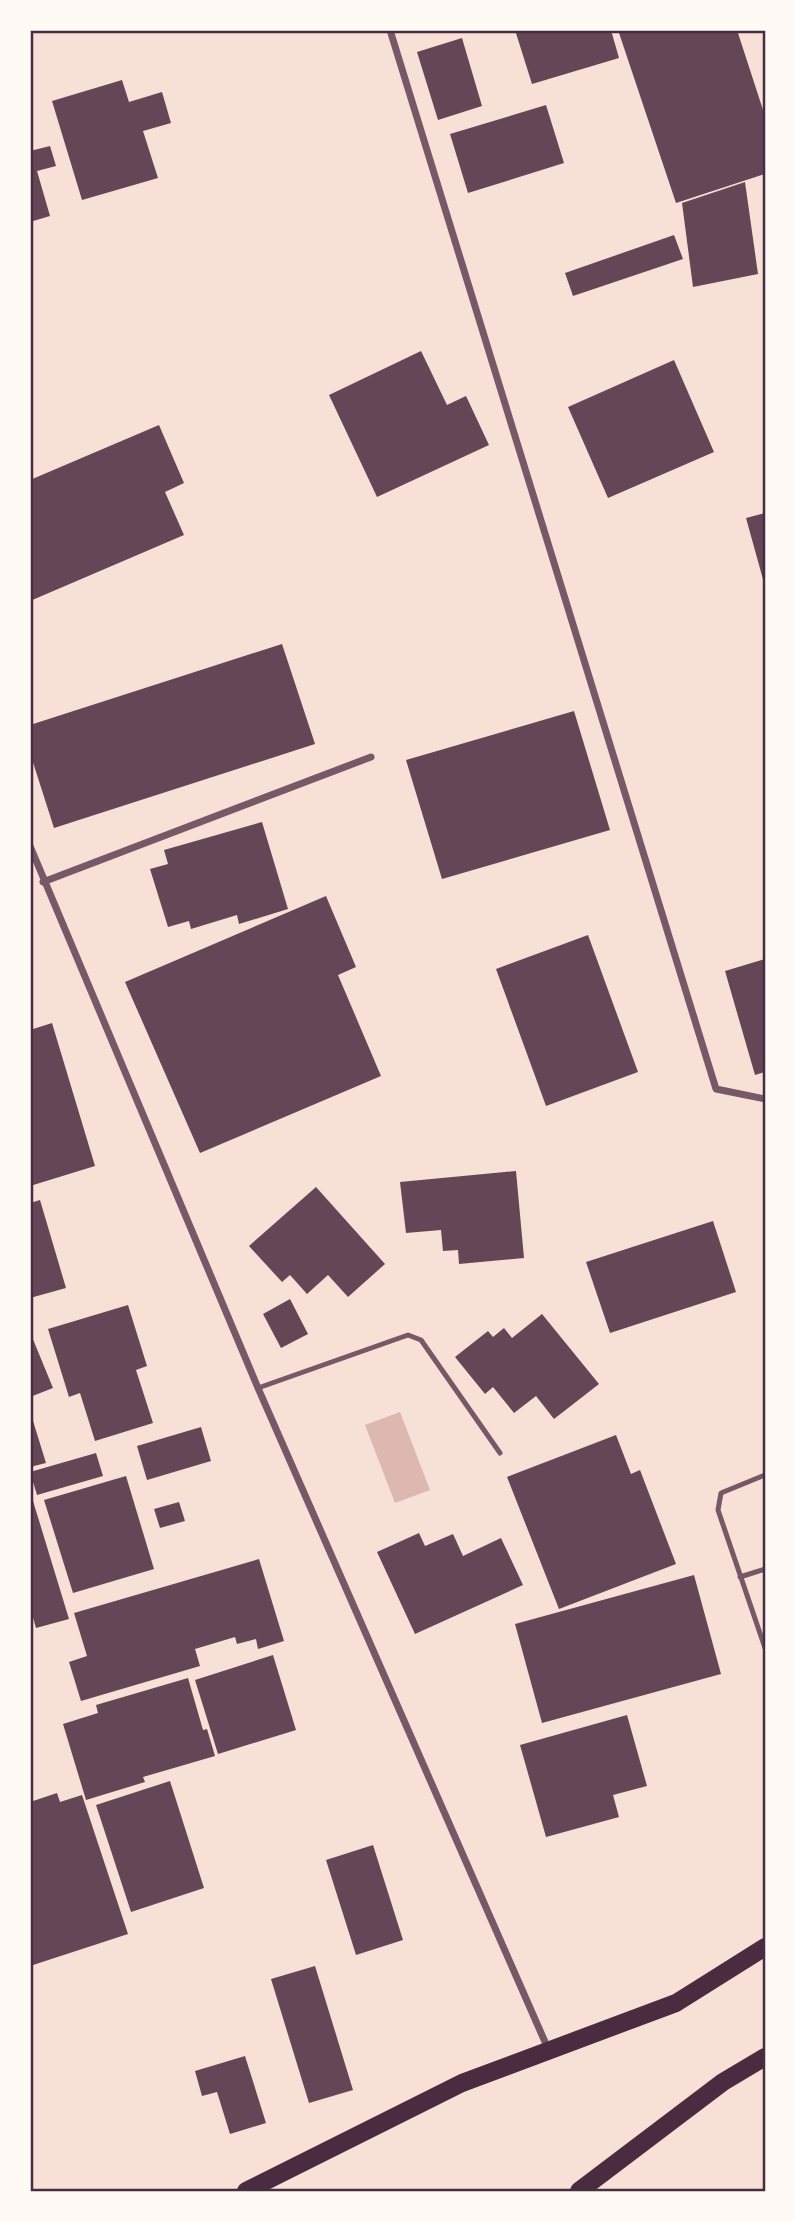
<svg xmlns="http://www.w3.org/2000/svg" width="795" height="2221" font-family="Jost,sans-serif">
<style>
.water{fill:#dcb8b0}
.building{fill:#644757}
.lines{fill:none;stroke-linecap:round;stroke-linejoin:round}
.service{stroke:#755966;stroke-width:5}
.minor{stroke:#755966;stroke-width:7}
.primary{stroke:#4a2c40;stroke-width:18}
.neatline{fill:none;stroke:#4a2c40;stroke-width:2.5}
</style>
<rect width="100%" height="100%" fill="#f7e1d7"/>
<path class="water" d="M 400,1412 L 430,1490 L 395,1503 L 365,1425 Z"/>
<path class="building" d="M 515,30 L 611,30 L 619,58 L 532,84 Z
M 618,30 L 737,30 L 765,116 L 765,174 L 676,203 Z
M 462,38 L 482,106 L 438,120 L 417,52 Z
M 122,80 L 129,102 L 162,92 L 171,123 L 143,131 L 158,178 L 82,200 L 52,101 Z
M 546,105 L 564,163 L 468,193 L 450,134 Z
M 50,146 L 56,166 L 37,171 L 50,216 L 30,222 L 30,151 Z
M 745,182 L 758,274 L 693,287 L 682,203 Z
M 674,235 L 683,259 L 573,296 L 565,273 Z
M 421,351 L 447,405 L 466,396 L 489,445 L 377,497 L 329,395 Z
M 674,360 L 714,452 L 608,498 L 568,407 Z
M 159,425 L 184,483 L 165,492 L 184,535 L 30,601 L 30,480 Z
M 765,513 L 765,582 L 764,583 L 746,518 Z
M 282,644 L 315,744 L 54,828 L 30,753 L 30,725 Z
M 574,711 L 610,830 L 442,879 L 406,760 Z
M 262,822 L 288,909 L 239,924 L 237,915 L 191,929 L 189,921 L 168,927 L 150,869 L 168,864 L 164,850 Z
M 326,896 L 356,967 L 338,975 L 381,1076 L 200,1153 L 125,982 Z
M 588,935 L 638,1072 L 546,1106 L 496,969 Z
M 765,959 L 765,1072 L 755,1075 L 725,971 Z
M 52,1023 L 95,1166 L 30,1186 L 30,1030 Z
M 516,1171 L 524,1258 L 459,1264 L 458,1250 L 443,1251 L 441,1230 L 406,1233 L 400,1182 Z
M 316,1187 L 385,1264 L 348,1297 L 328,1275 L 307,1294 L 290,1275 L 282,1282 L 249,1246 Z
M 40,1200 L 66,1288 L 30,1298 L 30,1203 Z
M 713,1221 L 736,1292 L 610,1333 L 586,1262 Z
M 290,1299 L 308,1334 L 281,1348 L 263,1314 Z
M 128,1305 L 147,1366 L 136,1370 L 153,1423 L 95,1441 L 80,1393 L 69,1397 L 48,1329 Z
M 542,1314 L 599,1384 L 554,1419 L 536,1396 L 514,1413 L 493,1387 L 485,1394 L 455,1357 L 488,1331 L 493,1337 L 504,1328 L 512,1338 Z
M 30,1332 L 53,1388 L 30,1397 Z
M 30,1411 L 46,1463 L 30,1467 Z
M 201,1427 L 211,1461 L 147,1480 L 137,1446 Z
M 616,1435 L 631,1474 L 640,1470 L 676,1564 L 559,1609 L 507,1477 Z
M 96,1453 L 103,1476 L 37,1495 L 30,1472 Z
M 126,1476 L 154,1569 L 73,1593 L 44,1500 Z
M 30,1491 L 69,1619 L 36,1628 L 30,1607 Z
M 179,1502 L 185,1521 L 160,1528 L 154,1509 Z
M 419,1533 L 425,1546 L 453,1534 L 463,1556 L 501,1538 L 523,1585 L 415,1634 L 377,1552 Z
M 259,1559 L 284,1641 L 258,1649 L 256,1639 L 237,1644 L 235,1637 L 195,1649 L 200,1666 L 81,1701 L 69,1662 L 87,1656 L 74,1613 Z
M 694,1575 L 721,1674 L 542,1723 L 515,1624 Z
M 273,1655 L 296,1730 L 218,1754 L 195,1680 Z
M 188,1678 L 203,1730 L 207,1729 L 215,1756 L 143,1777 L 145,1782 L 86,1800 L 63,1724 L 98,1713 L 96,1705 Z
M 627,1715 L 647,1786 L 613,1795 L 619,1817 L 546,1837 L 520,1745 Z
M 170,1781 L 204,1888 L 131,1912 L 96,1805 Z
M 57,1793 L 60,1802 L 82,1795 L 128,1934 L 30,1966 L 30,1802 Z
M 373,1845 L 403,1940 L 356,1955 L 326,1860 Z
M 315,1966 L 353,2090 L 309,2103 L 271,1979 Z
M 245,2056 L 266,2123 L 230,2134 L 217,2092 L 202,2096 L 195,2071 Z"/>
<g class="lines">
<path class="service" d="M 258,1388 L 408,1335 L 421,1340 L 500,1453
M 765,1475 L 721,1493 L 718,1510 L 765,1648
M 740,1577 L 765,1569"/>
<path class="minor" d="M 390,30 L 716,1089 L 765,1099
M 30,846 L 258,1388 L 549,2051
M 43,882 L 371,757"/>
<path class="primary" d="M 246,2191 L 462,2083 L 676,2003 L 765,1947
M 579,2191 L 723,2082 L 765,2057"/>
</g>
<rect width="795" height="2221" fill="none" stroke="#fffaf5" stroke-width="63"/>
<rect x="32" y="32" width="732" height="2158" class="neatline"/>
</svg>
